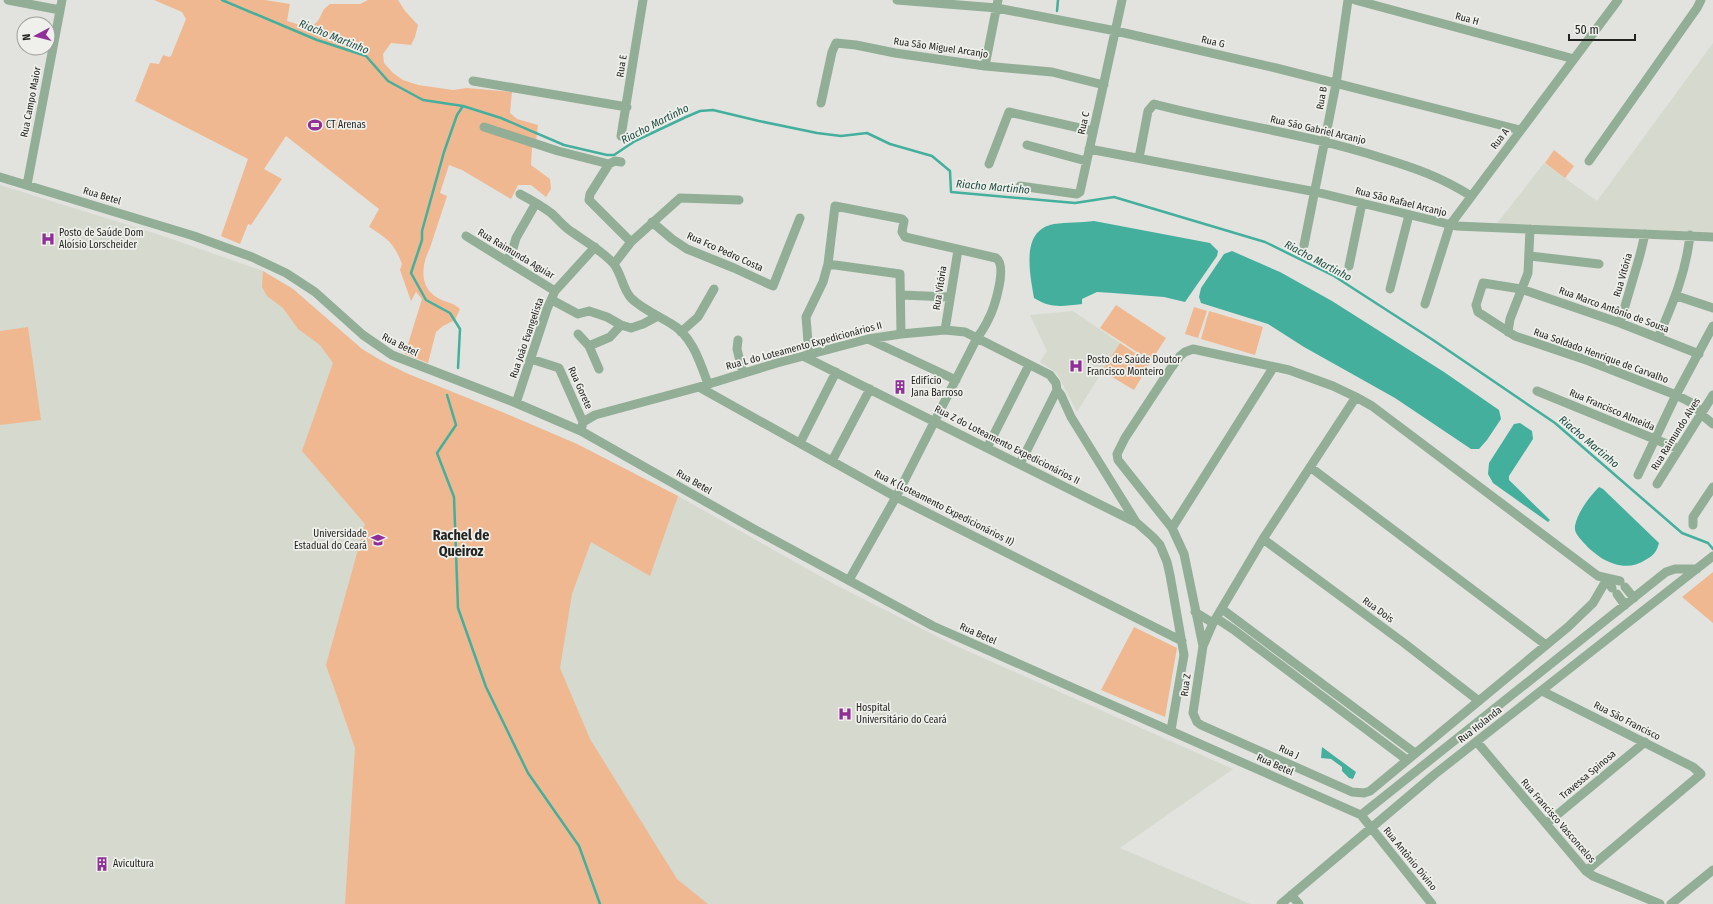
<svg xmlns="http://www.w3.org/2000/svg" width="1713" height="904" font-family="'Fira Sans Condensed',sans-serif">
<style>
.built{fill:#d6d9ce}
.green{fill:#efb890}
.water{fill:#45af9d}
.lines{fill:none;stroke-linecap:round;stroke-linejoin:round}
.stream{stroke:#45af9d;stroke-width:2.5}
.minor{stroke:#93ae97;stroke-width:9}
.labels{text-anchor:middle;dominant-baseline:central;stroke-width:3.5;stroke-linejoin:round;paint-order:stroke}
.street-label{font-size:10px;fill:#232422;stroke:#eff0eb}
.poi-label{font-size:10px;fill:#232422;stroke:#eff0eb;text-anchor:start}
.water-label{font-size:11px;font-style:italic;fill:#1e4c44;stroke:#eff0eb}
.district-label{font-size:14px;font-weight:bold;fill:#232422;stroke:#eff0eb}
</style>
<rect width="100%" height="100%" fill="#e2e3de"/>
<path class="built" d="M 1713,43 L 1713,232 L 1495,226 L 1544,163 L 1597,201 Z
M 0,185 L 163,236 L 263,271 L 293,289 L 362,349 L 382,361 L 406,373 L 502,412 L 577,444 L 678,496 L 834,584 L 954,645 L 1233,769 L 1120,848 L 1250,904 L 0,904 Z
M 1073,311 L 1120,343 L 1077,412 L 1057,373 L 1040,362 L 1047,351 L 1030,315 Z"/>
<path class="green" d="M 154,0 L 265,0 L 290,4 L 287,21 L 310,28 L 318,21 L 324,9 L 330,4 L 360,4 L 368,0 L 398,0 L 405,11 L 418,25 L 415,37 L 411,45 L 391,43 L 383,54 L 384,63 L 393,73 L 403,80 L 418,85 L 453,90 L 467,88 L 512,92 L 510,113 L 517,119 L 538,125 L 536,142 L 532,148 L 531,165 L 550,179 L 551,189 L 546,197 L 531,185 L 518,185 L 511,199 L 462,170 L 449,165 L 440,193 L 447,196 L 430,248 C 421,265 419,288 438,298 C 446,303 453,302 460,309 L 455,320 L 443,326 L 436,332 L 428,363 L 405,354 L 422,299 L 416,292 L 411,301 L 400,270 L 402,264 C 394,243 388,239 369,227 L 379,209 L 286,136 L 264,169 L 282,179 L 251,225 L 248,224 L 240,244 L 221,236 L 248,159 L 135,101 L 150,63 L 159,64 L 163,55 L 169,57 L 171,56 L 186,19 L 182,12 Z
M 1554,150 L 1574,166 L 1565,178 L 1545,163 Z
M 263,271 L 293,289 L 362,349 L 382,361 L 406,373 L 502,412 L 577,444 L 678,496 L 650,576 L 591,542 L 572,594 L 560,668 L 590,739 L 677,879 L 708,904 L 345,904 L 355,748 L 326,665 L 365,524 L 302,451 L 333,363 L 320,345 L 298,329 L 283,308 L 267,296 L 262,287 Z
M 1116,305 L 1166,338 L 1151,361 L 1100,328 Z
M 1194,307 L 1207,311 L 1198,338 L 1185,334 Z
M 1209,311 L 1263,327 L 1255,355 L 1201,339 Z
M 28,327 L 41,420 L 0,425 L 0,331 Z
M 1120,343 L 1150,363 L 1134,390 L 1102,371 Z
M 1713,572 L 1713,623 L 1682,597 Z
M 1134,627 L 1177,648 L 1165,717 L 1101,690 Z"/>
<path class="water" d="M 1094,221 L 1210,243 L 1218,251 L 1217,256 L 1185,302 L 1164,297 L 1113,293 L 1097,292 L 1082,299 L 1082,304 C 1063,306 1051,309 1034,298 C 1030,273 1020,230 1054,224 C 1067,222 1081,223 1094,221 Z
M 1232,251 L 1280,272 L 1332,301 L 1444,372 L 1499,410 L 1501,419 L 1487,440 L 1479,449 L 1471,449 L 1395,398 L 1304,347 L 1268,324 L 1201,303 L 1199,297 L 1201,288 L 1224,254 Z
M 1520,423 L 1532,431 L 1533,439 L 1509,476 L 1509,480 L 1550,520 L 1548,522 L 1493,483 L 1488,474 L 1489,463 L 1514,424 Z
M 1599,487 L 1603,489 L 1659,543 C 1657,551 1654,555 1647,559 C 1624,575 1599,560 1583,542 C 1579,537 1574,533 1575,526 C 1577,513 1590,496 1599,487 Z
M 1322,747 L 1356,772 L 1353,779 L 1349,778 L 1342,771 L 1342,767 L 1331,759 L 1321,758 Z"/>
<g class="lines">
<path class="stream" d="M 222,0 L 317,40 L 366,56 L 388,81 L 423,100 L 463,106 L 501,118 L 564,145 L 607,155 L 614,155 L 635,141 L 686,117 L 700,111 L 713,110 L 759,121 L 817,133 L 841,136 L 867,133 L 890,144 L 932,156 L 950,171 L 951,192 L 1075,203 L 1114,197 L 1265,242 L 1334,276 L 1433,340 L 1555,423 L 1682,533 L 1708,543 L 1713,549
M 1057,11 L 1058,0
M 458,368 L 460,329 L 450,313 L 426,300 L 411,273 L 422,240 L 422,231 L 444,152 L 457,115 L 463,106
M 447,395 L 456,425 L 437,453 L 454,497 L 458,608 L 486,687 L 528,773 L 579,846 L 600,904"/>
<path class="minor" d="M 8,0 L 60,10
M 897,0 L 997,8 L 1116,31 L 1276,68 L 1520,130
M 1355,0 L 1574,59
M 985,66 L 998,0
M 473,81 L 627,107
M 821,103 L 832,52 L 836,43 L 856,45 L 895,53 L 985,66 L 1052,72 L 1104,85
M 484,127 L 558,151 L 609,164 L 615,161 L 621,162
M 621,136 L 643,0
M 1027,145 L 1086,161
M 1089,149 L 1316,192 L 1456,226 L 1713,237
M 1139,158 L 1148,111 L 1154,104 C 1230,124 1308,134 1382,158 C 1415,168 1441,177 1471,196
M 1589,161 L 1697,8 L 1701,0
M 609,164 L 590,194 L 589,200 L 631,242
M 989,164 L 1009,112 L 1093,131
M 0,177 L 194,236 L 252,257 L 286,273 L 315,292 L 363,335 L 392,355 L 516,403 L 581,431 L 752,528 L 933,626 L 1361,815 L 1432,904
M 27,185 L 62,0
M 1020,186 L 1077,194 L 1080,192 L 1122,0
M 520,194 C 531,200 542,206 551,213 C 558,219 564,227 572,232 C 586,242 601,250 613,263 C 622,274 622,288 631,298 C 642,309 657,315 670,323 C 692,335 700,362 708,384
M 652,222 L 672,239 L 687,249 L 734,268 L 773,286 L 800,218
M 466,236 L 555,291
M 1304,245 L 1336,84 L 1348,0
M 1530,256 L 1599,264
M 506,261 L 512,252 L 516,238 L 536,203
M 614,264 L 631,242 L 680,198 L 739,200
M 828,264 L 900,274 L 901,334
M 1349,266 L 1362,203
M 1390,289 L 1409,215
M 901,295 L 950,297
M 1677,296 L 1713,308
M 552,300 L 578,314 L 589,311 L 607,317 L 621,325 L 631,328 L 643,324 L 658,316
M 1425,304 L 1450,225 L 1618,0
M 1620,323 L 1640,255 L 1645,234
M 945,330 L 958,250
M 681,332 L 698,317 L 714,289
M 1508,332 L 1510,319 L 1528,273 L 1530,229
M 578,334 L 589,346 L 599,369
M 1658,338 C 1673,303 1686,273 1690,235
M 868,339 L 956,380
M 738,340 L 737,349 L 743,373
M 589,346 L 610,337 L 621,325
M 1699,354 L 1620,323 L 1521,289 L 1483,283 L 1476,305 L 1478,312 L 1515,336 L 1589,361 L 1676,395 L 1694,404 L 1702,415 L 1713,424
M 809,355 L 806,317 L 823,282 L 828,264 L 835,206 L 902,219 L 904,221 L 902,232 L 905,237 L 996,258 C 1008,266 994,309 988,320 C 985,327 981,332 977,338 L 896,497 L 849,580
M 803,356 L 1135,522
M 531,359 L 559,368 L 583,422
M 699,387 L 896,497 L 1182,641
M 1537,391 L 1679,449
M 1356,397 L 1263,539 L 1213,623 L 1203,646 L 1193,713 L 1197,722 L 1201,725 L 1352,792 L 1364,793 L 1370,791 L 1568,627 L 1593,603 L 1607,579
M 516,403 L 547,309 L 555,291 L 595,247
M 581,431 L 583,422 L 595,415 L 699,387 L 777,363 L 868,339 L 901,334 L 945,330 L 965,332 L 1050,375 L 1056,383 L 1057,390 L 1061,395 L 1071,417 L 1136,522 L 1153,537 L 1160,545 L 1167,562 L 1170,575 L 1184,655 L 1171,730
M 800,443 L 836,372
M 987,448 L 1029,365
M 832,461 L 870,389
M 1020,464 L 1057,390
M 1310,467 L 1546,645
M 1638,475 L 1676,395 L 1713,326
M 1657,484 L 1713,395
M 1693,525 L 1693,517 L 1713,487
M 1172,528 L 1273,368
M 1263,539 L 1404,643 L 1479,701
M 1607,579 L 1612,588
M 1625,587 L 1634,598
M 1617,594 L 1625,605
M 1222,609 L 1415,753
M 1195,612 L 1213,623
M 1216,618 L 1234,630 L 1407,760
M 1203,646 L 1184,554 L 1172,528 L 1118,460 L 1117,454 L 1125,438 L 1171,368 L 1180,356 L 1185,352 L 1193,349 L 1289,370 L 1333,386 L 1356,397 L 1372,406 L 1598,576 L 1620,581
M 1542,691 L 1693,767 L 1701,774 L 1586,871
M 1477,742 L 1586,871 L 1593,876 L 1660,904
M 1361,815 L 1666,572 L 1675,569 L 1697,569
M 1546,824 L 1645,742
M 1291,895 L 1299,904
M 1281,904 L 1435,774 L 1713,556
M 1671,904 L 1713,870"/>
</g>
<defs>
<symbol id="stadium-bare" viewBox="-9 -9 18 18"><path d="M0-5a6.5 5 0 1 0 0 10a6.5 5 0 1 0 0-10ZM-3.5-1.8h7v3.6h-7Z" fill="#8f2f97" stroke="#eff0eb" stroke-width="2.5" paint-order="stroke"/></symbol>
<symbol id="hospital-bare" viewBox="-9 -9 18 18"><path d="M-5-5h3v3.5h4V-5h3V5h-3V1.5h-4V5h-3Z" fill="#8f2f97" stroke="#eff0eb" stroke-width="2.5" paint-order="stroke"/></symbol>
<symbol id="building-bare" viewBox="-9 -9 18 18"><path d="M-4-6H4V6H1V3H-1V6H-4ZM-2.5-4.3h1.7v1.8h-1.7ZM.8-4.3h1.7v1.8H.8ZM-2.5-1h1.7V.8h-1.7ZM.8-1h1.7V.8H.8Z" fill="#8f2f97" stroke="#eff0eb" stroke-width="2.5" paint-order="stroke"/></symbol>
<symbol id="university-bare" viewBox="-9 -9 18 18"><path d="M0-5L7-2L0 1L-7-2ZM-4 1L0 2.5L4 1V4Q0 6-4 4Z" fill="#8f2f97" stroke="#eff0eb" stroke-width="2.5" paint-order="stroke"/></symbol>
</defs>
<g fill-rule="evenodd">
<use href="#stadium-bare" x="305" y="115" width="20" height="20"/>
<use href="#hospital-bare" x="38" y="229" width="20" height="20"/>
<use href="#hospital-bare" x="1066" y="356" width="20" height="20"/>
<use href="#building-bare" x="890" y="377" width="20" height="20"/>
<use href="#university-bare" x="368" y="530" width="20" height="20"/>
<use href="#hospital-bare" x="835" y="704" width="20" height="20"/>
<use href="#building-bare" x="92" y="854" width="20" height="20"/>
</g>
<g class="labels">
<g class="street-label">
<text transform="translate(1467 19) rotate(15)">Rua H</text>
<text transform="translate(1213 42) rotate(13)">Rua G</text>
<text transform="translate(941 48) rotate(8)">Rua São Miguel Arcanjo</text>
<text transform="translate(622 66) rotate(-81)">Rua E</text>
<text transform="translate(1322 98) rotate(-80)">Rua B</text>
<text transform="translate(31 102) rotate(-79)">Rua Campo Maior</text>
<text transform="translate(1084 123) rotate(-77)">Rua C</text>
<text transform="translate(1318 130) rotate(13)">Rua São Gabriel Arcanjo</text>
<text transform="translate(1500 139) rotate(-53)">Rua A</text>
<text transform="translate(102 196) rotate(17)">Rua Betel</text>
<text transform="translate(1401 202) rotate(14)">Rua São Rafael Arcanjo</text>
<text transform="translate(725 252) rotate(24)">Rua Fco Pedro Costa</text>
<text transform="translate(516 254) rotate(31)">Rua Raimunda Aguiar</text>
<text transform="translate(1623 275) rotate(-74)">Rua Vitória</text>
<text transform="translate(940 288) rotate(-81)">Rua Vitória</text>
<text transform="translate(1614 310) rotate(20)">Rua Marco Antônio de Sousa</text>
<text transform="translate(527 338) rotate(-71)">Rua João Evangelista</text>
<text transform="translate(400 345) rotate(27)">Rua Betel</text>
<text transform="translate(804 346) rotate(-15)">Rua L do Loteamento Expedicionários II</text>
<text transform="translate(1601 356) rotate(20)">Rua Soldado Henrique de Carvalho</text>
<text transform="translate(580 388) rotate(66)">Rua Gorete</text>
<text transform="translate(1612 410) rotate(23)">Rua Francisco Almeida</text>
<text transform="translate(1676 434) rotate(-58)">Rua Raimundo Alves</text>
<text transform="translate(1007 445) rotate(27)">Rua Z do Loteamento Expedicionários II</text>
<text transform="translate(694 482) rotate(30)">Rua Betel</text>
<text transform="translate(944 508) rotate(27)">Rua K (Loteamento Expedicionários II)</text>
<text transform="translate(1378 610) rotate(36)">Rua Dois</text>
<text transform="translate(978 634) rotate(24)">Rua Betel</text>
<text transform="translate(1186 685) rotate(-82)">Rua Z</text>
<text transform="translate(1627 721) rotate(27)">Rua São Francisco</text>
<text transform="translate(1480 725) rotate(-38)">Rua Holanda</text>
<text transform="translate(1289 752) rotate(24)">Rua J</text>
<text transform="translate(1275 765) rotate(24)">Rua Betel</text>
<text transform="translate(1588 775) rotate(-40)">Travessa Spinosa</text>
<text transform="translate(1558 821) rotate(49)">Rua Francisco Vasconcelos</text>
<text transform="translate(1410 859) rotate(51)">Rua Antônio Divino</text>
</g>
<g class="poi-label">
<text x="326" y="125">CT Arenas</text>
<text x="59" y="233">Posto de Saúde Dom<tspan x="59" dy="12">Aloísio Lorscheider</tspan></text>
<text x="1087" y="360">Posto de Saúde Doutor<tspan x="1087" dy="12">Francisco Monteiro</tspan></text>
<text x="911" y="381">Edifício<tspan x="911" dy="12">Jana Barroso</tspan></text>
<text x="367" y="534" text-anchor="end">Universidade<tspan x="367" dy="12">Estadual do Ceará</tspan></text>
<text x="856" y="708">Hospital<tspan x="856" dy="12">Universitário do Ceará</tspan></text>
<text x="113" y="864">Avicultura</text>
</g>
<g class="water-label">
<text transform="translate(334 37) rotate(22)">Riacho Martinho</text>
<text transform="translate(655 124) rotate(-27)">Riacho Martinho</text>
<text transform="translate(993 187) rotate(5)">Riacho Martinho</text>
<text transform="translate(1318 261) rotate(28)">Riacho Martinho</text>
<text transform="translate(1589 442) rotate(40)">Riacho Martinho</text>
</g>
<g class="district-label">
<text x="461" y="535">Rachel de<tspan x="461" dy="16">Queiroz</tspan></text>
</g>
</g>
<g transform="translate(36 36) rotate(263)"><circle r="19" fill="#eff0eb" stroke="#9d9e9b"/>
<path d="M0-3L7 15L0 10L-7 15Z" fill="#8f2f97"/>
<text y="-6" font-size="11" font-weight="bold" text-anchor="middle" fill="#232422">N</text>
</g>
<path d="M1569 34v6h66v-6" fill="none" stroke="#232422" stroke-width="2"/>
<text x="1575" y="34" font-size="12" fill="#232422" stroke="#eff0eb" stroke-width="3" paint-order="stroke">50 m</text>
</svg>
